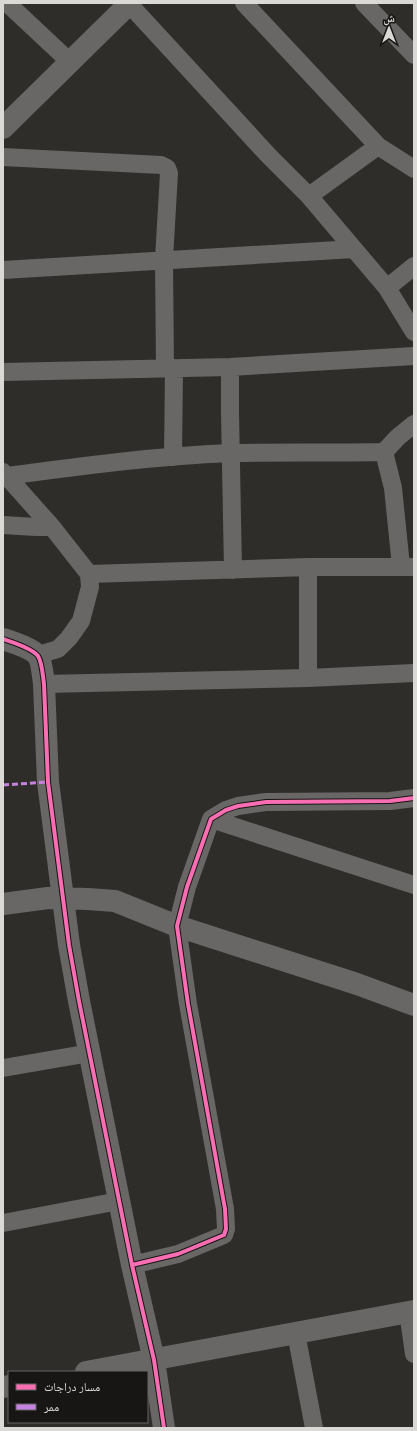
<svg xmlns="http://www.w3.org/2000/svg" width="417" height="1431" font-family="'IBM Plex Sans','Noto Naskh Arabic',sans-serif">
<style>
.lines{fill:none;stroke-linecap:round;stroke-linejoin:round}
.minor{stroke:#686766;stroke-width:18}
.tertiary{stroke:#686766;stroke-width:22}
.quiet{stroke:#c483df;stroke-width:3;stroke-dasharray:6 3;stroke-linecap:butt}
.cycleway-casing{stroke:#171614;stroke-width:6}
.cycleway{stroke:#f96db3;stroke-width:4}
</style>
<rect width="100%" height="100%" fill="#2f2d2a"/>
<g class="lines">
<path class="minor" d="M 7,3 L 70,62
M 244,3 L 378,146 L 309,196
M 364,3 L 414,55
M 129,4 L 269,156 L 309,196 L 387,288 L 414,332
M 378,146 L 414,169
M 3,157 L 161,165 L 167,168 L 169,173 L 164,259 L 165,368
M 3,270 L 354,249
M 387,288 L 414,266
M 230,367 L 230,412 L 233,570
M 3,372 L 230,367 L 414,356
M 384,452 L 398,437 L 414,424
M 173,457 L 174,368
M 3,472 L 52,527 L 89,574 L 90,587 L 81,621 L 69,638 L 58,649 L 38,655
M 7,476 C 81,466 156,456 231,453 C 282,452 333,453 384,452 L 393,488 L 401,566
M 3,525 L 36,527 L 52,527
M 89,574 L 308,567 L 414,567
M 308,678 L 308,567
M 44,684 L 308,678 L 414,673
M 211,819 L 414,885
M 3,1068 L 90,1053
M 3,1223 L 119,1201
M 132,1265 L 178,1254 L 224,1235 L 226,1229 L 225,1209 L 188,1004 L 177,926 L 187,887 L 211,819 L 226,810 L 238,806 L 266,802 L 390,801 L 414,798
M 408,1312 L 414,1354
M 296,1333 L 314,1428"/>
<path class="tertiary" d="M 3,128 L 130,3
M 3,639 C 12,642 32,648 38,656 C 42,662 43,677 44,684 L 48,782 L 69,945 L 79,1001 L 132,1265 L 154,1360 L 164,1428
M 3,904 L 48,898 L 88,899 L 115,901 L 177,926 L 357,984 L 414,1005
M 86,1372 L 414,1311
M 3,1387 L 9,1386"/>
<path class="quiet" d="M 3,785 L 48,782"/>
<defs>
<path id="cycleway" d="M 3,639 C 12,642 32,648 38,656 C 42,662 43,677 44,684 L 48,782 L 69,945 L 79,1001 L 132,1265 L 154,1360 L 164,1428
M 132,1265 L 178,1254 L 224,1235 L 226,1229 L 225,1209 L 188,1004 L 177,926 L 187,887 L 211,819 L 226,810 L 238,806 L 266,802 L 390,801 L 414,798"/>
</defs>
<use href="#cycleway" class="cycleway-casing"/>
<use href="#cycleway" class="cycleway"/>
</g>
<rect width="417" height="1431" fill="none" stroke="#dbd9d6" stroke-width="8"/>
<rect x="8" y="1371" width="140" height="52" fill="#171614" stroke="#656462"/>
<rect x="16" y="1384" width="20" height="6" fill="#f96db3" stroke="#656462"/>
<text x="44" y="1391" font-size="12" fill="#dbd9d6">مسار دراجات</text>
<rect x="16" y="1404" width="20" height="6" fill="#c483df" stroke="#656462"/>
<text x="44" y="1411" font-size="12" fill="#dbd9d6">ممر</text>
<g transform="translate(389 28)" stroke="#171614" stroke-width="3" paint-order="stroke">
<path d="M0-3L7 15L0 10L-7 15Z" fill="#dbd9d6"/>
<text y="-6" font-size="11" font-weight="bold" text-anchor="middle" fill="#dbd9d6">ش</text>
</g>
</svg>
